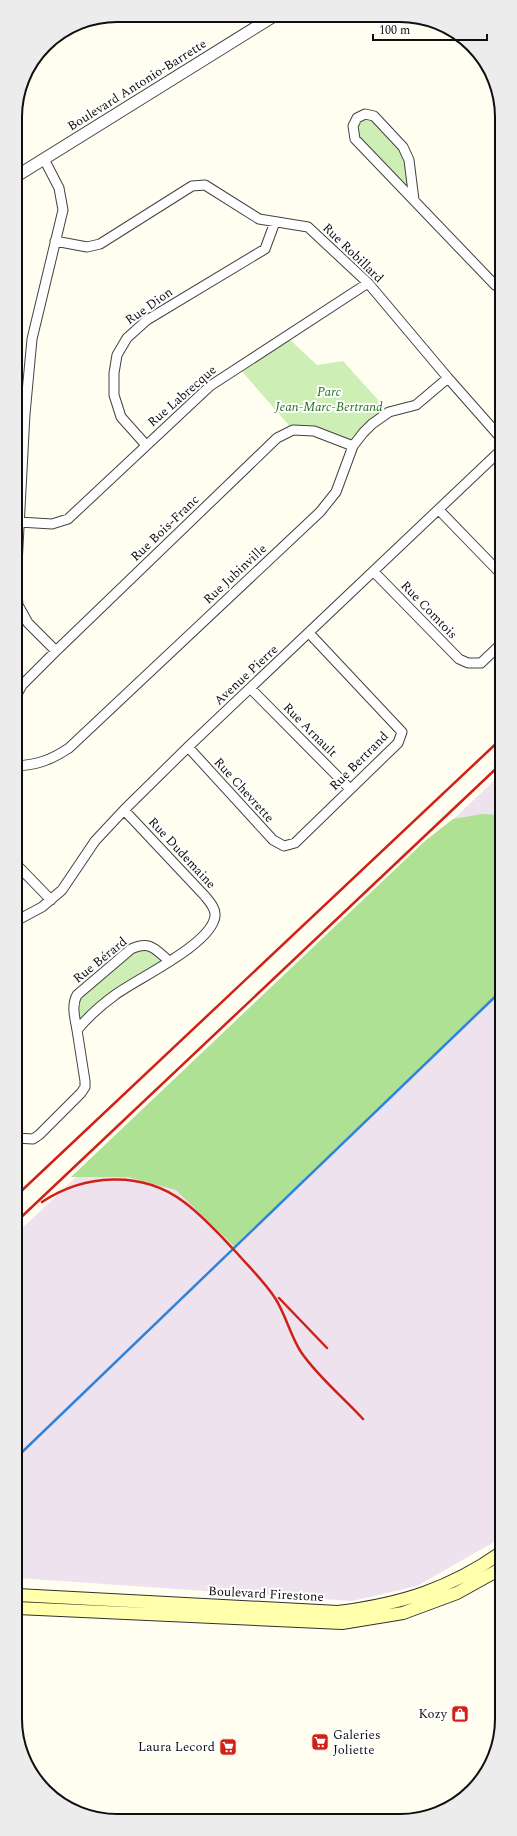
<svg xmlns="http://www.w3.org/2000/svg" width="517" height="1836" font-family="Spectral,serif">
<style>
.industrial{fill:#eee2ee}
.green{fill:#cdefb5}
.forest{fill:#aee193}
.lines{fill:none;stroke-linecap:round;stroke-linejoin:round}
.stream{stroke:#2e84dc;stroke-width:2.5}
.minor-casing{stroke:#424242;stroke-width:11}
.tertiary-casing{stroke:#424242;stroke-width:13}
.secondary-casing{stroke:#313131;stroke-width:14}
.minor{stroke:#fff;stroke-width:9}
.tertiary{stroke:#fff;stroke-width:11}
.secondary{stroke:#ffffac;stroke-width:12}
.rail{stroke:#cf2117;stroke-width:2.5}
.labels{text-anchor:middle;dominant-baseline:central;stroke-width:4;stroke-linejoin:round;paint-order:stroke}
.street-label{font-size:13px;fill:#0f0f0f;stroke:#fff}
.park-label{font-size:13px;font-style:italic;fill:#206f17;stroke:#fff}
.poi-label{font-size:13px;fill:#0f0f0f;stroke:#fff;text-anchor:end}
.rim{fill:none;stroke:#0f0f0f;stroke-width:2}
</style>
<rect width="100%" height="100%" fill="#fffef1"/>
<path class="industrial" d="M 501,774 L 502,1534 L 494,1542 L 417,1586 L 352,1601 L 17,1578 L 16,1234 Z"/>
<path class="green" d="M 365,114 L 403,147 L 414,200 L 355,139 L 353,127 Z
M 286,336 L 317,365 L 343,361 L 389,412 L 353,446 L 293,430 L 238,367 Z
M 146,945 L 169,961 L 77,1030 L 74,1001 L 131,949 Z"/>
<path class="forest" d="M 501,783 L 501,806 L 495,798 Z
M 482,814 L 501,815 L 501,990 L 235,1247 L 176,1190 L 128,1177 L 71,1177 L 426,840 L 453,819 Z"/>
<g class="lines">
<path class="stream" d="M 17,1457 L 501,991"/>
<defs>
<path id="minor" d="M 44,159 L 59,188 L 63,210 L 32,339 L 25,414 L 16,584 L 18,605 L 28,623 L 56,651
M 414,200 L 409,160 L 403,147 L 374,116 L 365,114 L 357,118 L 353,126 L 355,139 L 495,285 L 500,288
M 55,241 L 87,247 L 100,244 L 192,186 L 205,185 L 259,219 L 308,227 L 368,283 L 448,378 L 500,437
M 146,445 L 121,417 L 114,395 L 114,373 L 117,355 L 127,338 L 147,320 L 265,249 L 275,222
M 439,510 L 501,574
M 19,522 L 52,524 L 68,519 L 210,386 L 368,283
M 374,572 L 459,659 L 468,663 L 481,663 L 501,644
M 251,689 L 350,789
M 16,696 L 22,685 L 56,651 L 277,438 L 293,430 L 314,431 L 353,446
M 188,747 L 273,840 L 284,846 L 295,843 L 398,743 L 402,732 L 309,633
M 16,766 C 37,765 51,760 69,748 L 320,512 L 336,492 L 353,446 L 363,433 L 372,424 L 389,412 L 416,405 L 448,378
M 16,864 L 51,900
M 16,921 L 42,907 L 62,890 L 95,841 L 124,810 L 188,747 L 500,451
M 77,1030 C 75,1018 71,1006 77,995 L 131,949 C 150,940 155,949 169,961
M 16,1138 L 33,1139 L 39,1135 L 81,1093 L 85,1087 L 85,1081 L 77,1030 C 88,1017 101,1005 115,995 C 138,978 212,944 215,916 C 216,908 209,901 204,895 L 124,810"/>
<path id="tertiary" d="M 15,177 L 274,16"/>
<path id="secondary" d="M 17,1595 L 338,1612 C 401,1604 450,1589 502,1552
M 17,1608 L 342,1623 L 403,1613 L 457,1593 L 502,1568"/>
</defs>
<use href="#minor" class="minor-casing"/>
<use href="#tertiary" class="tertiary-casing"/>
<use href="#secondary" class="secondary-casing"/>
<use href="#minor" class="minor"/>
<use href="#tertiary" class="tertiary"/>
<use href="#secondary" class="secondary"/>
<path class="rail" d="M 16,1196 L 501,739
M 42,1202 C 84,1174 142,1170 184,1202 C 203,1216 219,1234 236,1252 C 249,1267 264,1281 275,1298 C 286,1315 290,1335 301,1352 C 318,1377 343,1397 363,1419
M 16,1222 L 501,764
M 279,1298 L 327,1348"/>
</g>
<defs>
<symbol id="shop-square" viewBox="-11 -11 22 22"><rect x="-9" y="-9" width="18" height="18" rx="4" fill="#cf2117" stroke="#fff"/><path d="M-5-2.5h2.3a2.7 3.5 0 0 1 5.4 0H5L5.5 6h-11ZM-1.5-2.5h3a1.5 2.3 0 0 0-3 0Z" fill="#fff"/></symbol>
<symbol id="supermarket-square" viewBox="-11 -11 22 22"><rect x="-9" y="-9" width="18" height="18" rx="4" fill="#cf2117" stroke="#fff"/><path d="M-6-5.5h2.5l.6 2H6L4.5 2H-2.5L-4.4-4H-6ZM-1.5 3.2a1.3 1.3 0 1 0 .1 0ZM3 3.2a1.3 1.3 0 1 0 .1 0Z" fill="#fff"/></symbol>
</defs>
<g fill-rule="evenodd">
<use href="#shop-square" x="450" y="1704" width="20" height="20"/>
<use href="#supermarket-square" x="310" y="1732" width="20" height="20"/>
<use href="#supermarket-square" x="218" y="1737" width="20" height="20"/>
</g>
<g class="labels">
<g class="street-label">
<text transform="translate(137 85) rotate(-32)">Boulevard Antonio-Barrette</text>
<text transform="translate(353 253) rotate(44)">Rue Robillard</text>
<text transform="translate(149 306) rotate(-35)">Rue Dion</text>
<text transform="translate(182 396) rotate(-41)">Rue Labrecque</text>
<text transform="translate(165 528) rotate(-44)">Rue Bois-Franc</text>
<text transform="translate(235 574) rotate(-43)">Rue Jubinville</text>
<text transform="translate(429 610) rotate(46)">Rue Comtois</text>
<text transform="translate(246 675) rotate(-43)">Avenue Pierre</text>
<text transform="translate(310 730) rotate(45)">Rue Arnault</text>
<text transform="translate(359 761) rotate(-45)">Rue Bertrand</text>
<text transform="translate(244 790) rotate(48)">Rue Chevrette</text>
<text transform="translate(182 853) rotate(47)">Rue Dudemaine</text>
<text transform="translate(100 960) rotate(-39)">Rue Bérard</text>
<text transform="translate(266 1594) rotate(3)">Boulevard Firestone</text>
</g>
<g class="park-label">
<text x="329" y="392">Parc<tspan x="329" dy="15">Jean-Marc-Bertrand</tspan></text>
</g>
<g class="poi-label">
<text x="447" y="1714">Kozy</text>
<text x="333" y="1735" text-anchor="start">Galeries<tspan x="333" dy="15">Joliette</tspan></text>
<text x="215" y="1747">Laura Lecord</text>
</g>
</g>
<path d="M0 0H517V1836H0ZM117 22H400A95 95 0 0 1 495 117V1719A95 95 0 0 1 400 1814H117A95 95 0 0 1 22 1719V117A95 95 0 0 1 117 22Z" fill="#ececec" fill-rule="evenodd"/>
<path class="rim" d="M117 22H400A95 95 0 0 1 495 117V1719A95 95 0 0 1 400 1814H117A95 95 0 0 1 22 1719V117A95 95 0 0 1 117 22Z"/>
<path d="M373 34v6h114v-6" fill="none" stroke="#0f0f0f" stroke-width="2"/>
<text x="379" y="34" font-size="12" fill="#0f0f0f" stroke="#ffffff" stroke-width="3" paint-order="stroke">100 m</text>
</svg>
